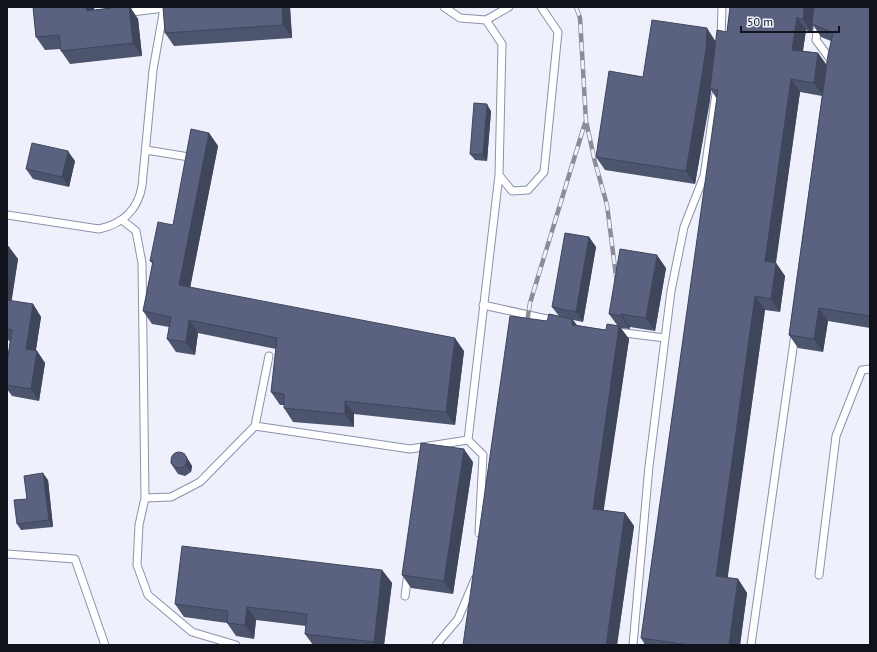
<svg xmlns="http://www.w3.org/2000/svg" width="877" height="652" font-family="'PT Sans',sans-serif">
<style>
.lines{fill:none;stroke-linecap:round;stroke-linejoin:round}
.lane-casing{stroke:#8b92ab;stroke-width:9}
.lane{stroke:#fff;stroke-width:7}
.rail-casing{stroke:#8a8d97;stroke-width:4.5}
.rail{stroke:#eef1fc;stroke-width:3;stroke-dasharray:9;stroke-linecap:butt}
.wall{fill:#4d546e;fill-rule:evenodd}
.shaded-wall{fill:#3f455a}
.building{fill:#5a6280;stroke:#3f455a}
</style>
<rect width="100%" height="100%" fill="#eef1fc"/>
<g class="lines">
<defs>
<path id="lane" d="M 444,7 L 460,18 L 486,20 L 509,7
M 820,7 L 816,40 L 833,63
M 124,13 L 164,8
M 486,20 L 502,44 L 499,175 L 512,191 L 528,190 L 544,172 L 558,32 L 541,7
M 721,39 L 722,7
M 146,150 L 189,157
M 7,215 L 99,229 C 122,224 138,210 142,186 L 153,70 L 164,8 L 166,7
M 122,220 L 136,231 L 142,263 L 145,498 L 171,497 L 200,482 L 255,426 L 410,449 L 468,440 L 499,175
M 483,305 L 556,321
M 617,332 L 665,338
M 255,426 L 269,356
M 468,440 L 483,455 L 479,533
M 145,498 L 139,525 L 137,565 L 148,595 L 192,632 L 236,645
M 7,554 L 75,559 L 105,645
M 819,575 L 836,436 L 862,370 L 870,369
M 405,596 L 408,573
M 436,645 L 458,619 L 475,579
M 633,645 L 649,466 L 671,291 L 684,227 L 704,176 L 717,87
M 751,645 L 795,334"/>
</defs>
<use href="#lane" class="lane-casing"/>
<use href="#lane" class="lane"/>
<defs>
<path id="rail" d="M 576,7 L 580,18 L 586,121 L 595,162 L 607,205 L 617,284
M 526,328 L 530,303 L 585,123"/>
</defs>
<use href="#rail" class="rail-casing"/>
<use href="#rail" class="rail"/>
</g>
<path class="wall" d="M 33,7 L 94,7 L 94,10 L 119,7 L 130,7 L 138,19 L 142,56 L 70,64 L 61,51 L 61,49 L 45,50 L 36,37 Z
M 290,7 L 292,38 L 174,46 L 165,33 Z
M 730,7 L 870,7 L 870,328 L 828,321 L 823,352 L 798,348 L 789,335 L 822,96 L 800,92 L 776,263 L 785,276 L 780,312 L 765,310 L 727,578 L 738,579 L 747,593 L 740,645 L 645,645 L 641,638 L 717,99 L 711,90 L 695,184 L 605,170 L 596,157 L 643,77 L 715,41 L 727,32 ZM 813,25 L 821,37 L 831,41 L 827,65 L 818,53 L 803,51 L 806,30 L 812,33 Z
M 491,111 L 487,161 L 475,160 L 470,154 Z
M 209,133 L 218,146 L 190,288 L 464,351 L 455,425 L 354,414 L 354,427 L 293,422 L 284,408 L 284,405 L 280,405 L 271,392 L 276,349 L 198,333 L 195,355 L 176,352 L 167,339 L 169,327 L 152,324 L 143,311 L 153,264 L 150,261 L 173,225 Z
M 75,161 L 69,187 L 33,179 L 26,169 Z
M 589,237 L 596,247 L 583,322 L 573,320 L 577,325 L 606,330 L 617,325 L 609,314 L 666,268 L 655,331 L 630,327 L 630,329 L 621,328 L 629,339 L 603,510 L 625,513 L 634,526 L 617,645 L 547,321 L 559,316 L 552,307 Z
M 7,246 L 9,247 L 18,259 L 11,301 L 33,304 L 41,317 L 36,350 L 37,351 L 45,363 L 39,401 L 12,396 L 7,389 L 7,363 L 10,341 L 7,340 Z
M 184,453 L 192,466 L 191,472 L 185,476 L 178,474 L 170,462 Z
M 473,462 L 453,594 L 411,588 L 402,575 Z
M 48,480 L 53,527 L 21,530 L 17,524 L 27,499 Z
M 382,570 L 392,583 L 384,645 L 313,645 L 305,634 L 306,626 L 256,620 L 254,639 L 236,636 L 227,623 L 184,617 L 175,604 Z"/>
<path class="shaded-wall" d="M 86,7 L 94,7 L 96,24 L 87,11 Z
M 129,7 L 130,7 L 138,19 L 142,56 L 133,43 Z
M 282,7 L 290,7 L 292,38 L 283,25 Z
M 804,7 L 815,7 L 812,33 L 803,20 Z
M 797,17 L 806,30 L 801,63 L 792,50 Z
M 707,28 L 716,42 L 710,101 L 695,184 L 686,171 Z
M 818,53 L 827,67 L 823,96 L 814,83 Z
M 791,79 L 800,92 L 774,274 L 765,261 Z
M 487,104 L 491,111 L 487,161 L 483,155 Z
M 209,133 L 218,146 L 188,298 L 179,285 Z
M 68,151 L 75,161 L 69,187 L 62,177 Z
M 589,237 L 596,247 L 583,322 L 576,312 Z
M 9,247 L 18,259 L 10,312 L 7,308 L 7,262 Z
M 657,255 L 666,268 L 655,331 L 646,318 Z
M 776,263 L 785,276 L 780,312 L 771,299 Z
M 755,296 L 765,310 L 726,590 L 716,576 Z
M 33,304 L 41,317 L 34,361 L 26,349 Z
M 819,308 L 828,321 L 823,352 L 814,339 Z
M 621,314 L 630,327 L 630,329 L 621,316 Z
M 572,319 L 582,332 L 572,325 Z
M 189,320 L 198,333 L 195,355 L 186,342 Z
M 619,326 L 629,339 L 602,522 L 593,509 Z
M 455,338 L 464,351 L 455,425 L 446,412 Z
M 37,351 L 45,363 L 39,401 L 31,389 Z
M 345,401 L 354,414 L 354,427 L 345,414 Z
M 464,449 L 473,462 L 453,594 L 444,581 Z
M 184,453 L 192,466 L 191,472 L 186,466 Z
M 43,473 L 48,480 L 53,527 L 49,520 Z
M 625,513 L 634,526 L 617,645 L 606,645 Z
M 382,570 L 392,583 L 384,645 L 376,645 L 374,642 Z
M 738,579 L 747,593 L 740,645 L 729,645 Z
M 247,607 L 256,620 L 254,639 L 245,625 Z"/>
<path class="building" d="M 33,7 L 86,7 L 87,11 L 119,7 L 129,7 L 133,43 L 61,51 L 59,35 L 36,37 Z
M 163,7 L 282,7 L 283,25 L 165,33 Z
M 730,7 L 804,7 L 803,20 L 797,17 L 792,50 L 818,53 L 814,83 L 791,79 L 765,261 L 776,263 L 771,299 L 755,296 L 716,576 L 738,579 L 729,645 L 688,645 L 641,638 L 718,90 L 710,89 L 717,30 L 727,32 Z
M 814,7 L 870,7 L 870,316 L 819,308 L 814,339 L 789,335 L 828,55 L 833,33 L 812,24 Z
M 652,20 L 707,28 L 706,49 L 700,87 L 686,171 L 596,157 L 609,71 L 643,77 Z
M 474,103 L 487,104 L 483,155 L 470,154 Z
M 191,129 L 209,133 L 179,285 L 455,338 L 446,412 L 345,401 L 345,414 L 284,408 L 284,394 L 271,392 L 277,338 L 189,320 L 186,342 L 167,339 L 171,317 L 143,311 L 153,261 L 150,261 L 158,222 L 173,225 Z
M 32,143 L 68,151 L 62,177 L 26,169 Z
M 565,233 L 589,237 L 576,312 L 552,307 Z
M 7,246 L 9,247 L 7,262 Z
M 620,249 L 657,255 L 646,318 L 621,314 L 621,316 L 609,314 Z
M 7,300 L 33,304 L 26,349 L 37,351 L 31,389 L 7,385 L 7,363 L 12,330 L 7,329 Z
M 549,314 L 572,319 L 572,325 L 606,330 L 607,324 L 619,326 L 593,509 L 625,513 L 606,645 L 463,645 L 510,316 L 547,321 Z
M 421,443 L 464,449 L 444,581 L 402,575 Z
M171 460a8 8 0 1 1 16 0a8 8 0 1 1-16 0Z
M 43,473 L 49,520 L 17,524 L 14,500 L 27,499 L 24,476 Z
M 182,546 L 382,570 L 374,642 L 305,634 L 307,614 L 247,607 L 245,625 L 227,623 L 228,611 L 175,604 Z"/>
<rect width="877" height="652" fill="none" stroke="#10131c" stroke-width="16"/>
<path d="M741 26v6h98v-6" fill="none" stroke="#10131c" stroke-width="2"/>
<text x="747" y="26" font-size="12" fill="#10131c" stroke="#eef1fc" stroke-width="3" paint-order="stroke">50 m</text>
</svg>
